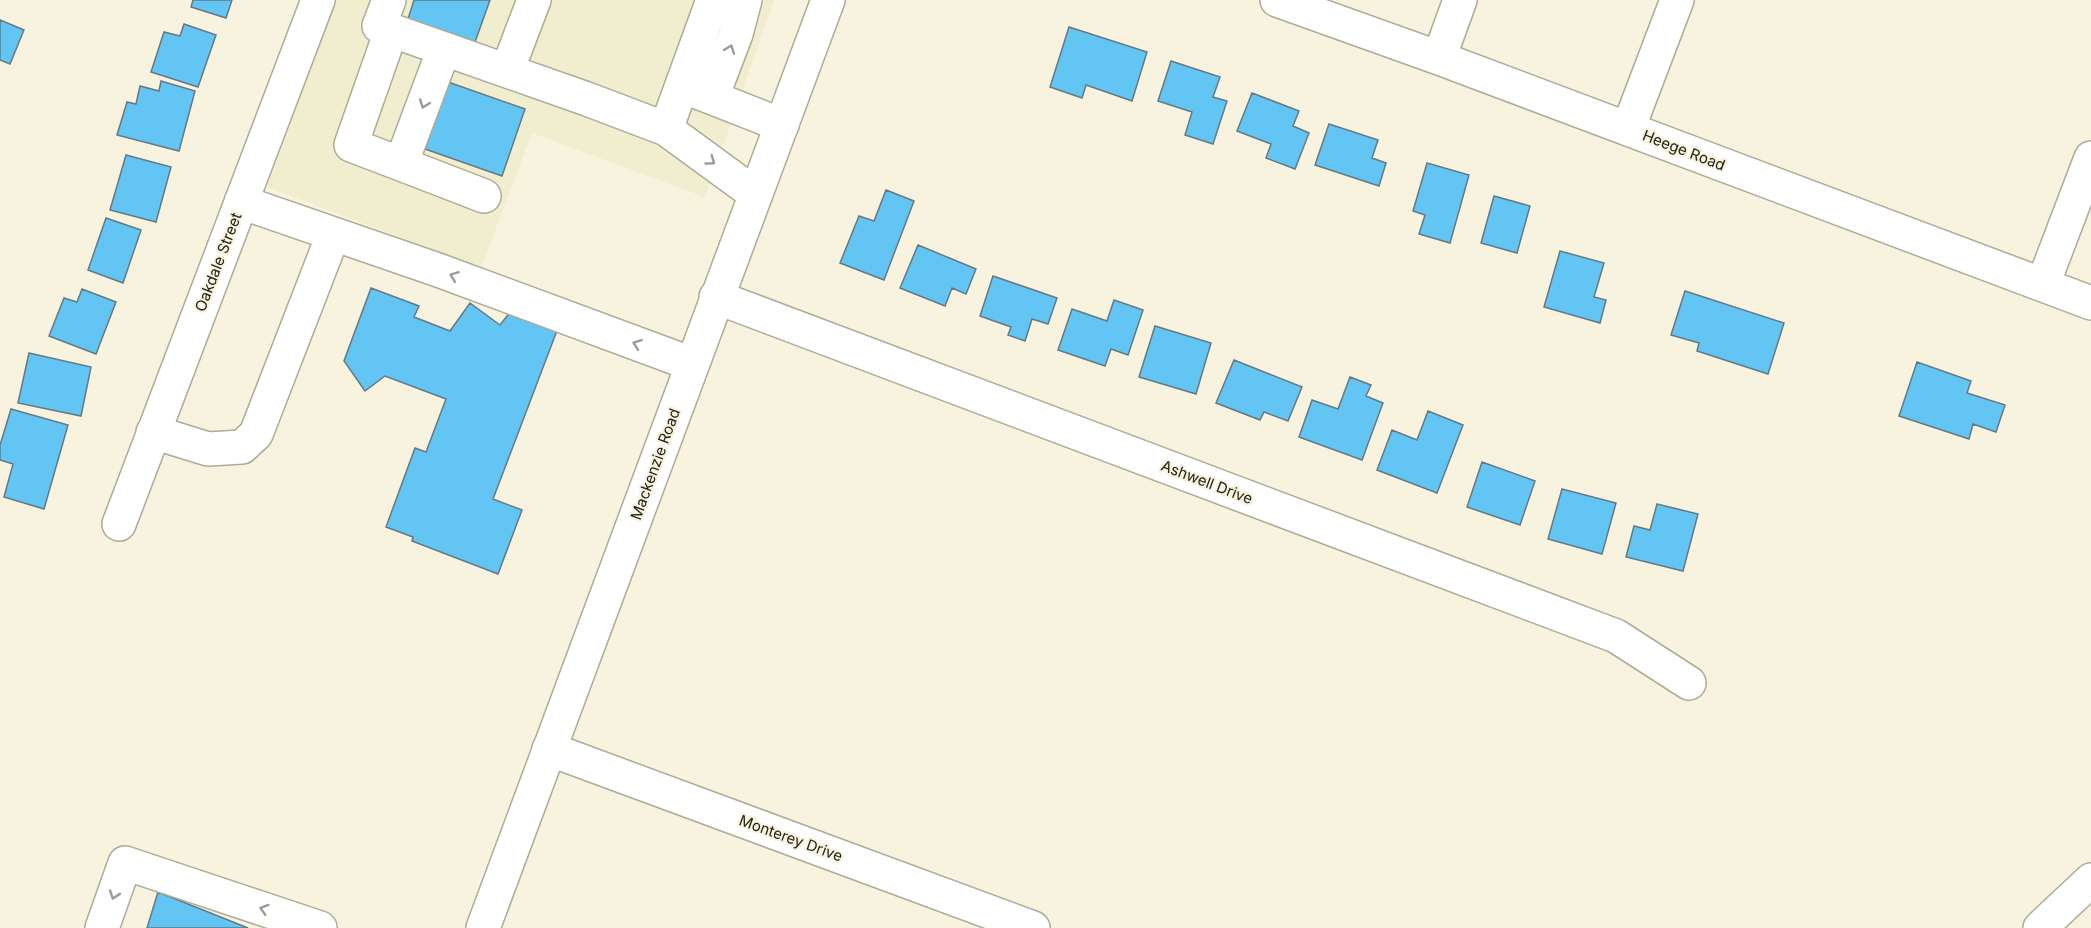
<svg xmlns="http://www.w3.org/2000/svg" width="2091" height="928" font-family="Inter,sans-serif">
<style>
.built{fill:#f1edcf}
.building{fill:#63c5f4;stroke:#657984;stroke-width:1.5}
.lines{fill:none;stroke-linecap:round;stroke-linejoin:round}
.minor-casing{stroke:#aeab96;stroke-width:36}
.major-casing{stroke:#aeab96;stroke-width:36}
.minor{stroke:#fff;stroke-width:33}
.major{stroke:#fff;stroke-width:33}
.oneway{stroke:#9c9b98}
.labels{text-anchor:middle;dominant-baseline:central;stroke-width:4.5;stroke-linejoin:round;paint-order:stroke}
.street-label{font-size:15px;fill:#222119;stroke:#f7f3de}
</style>
<rect width="100%" height="100%" fill="#f7f3de"/>
<path class="built" d="M 337,0 L 774,0 L 705,197 L 532,133 L 481,268 L 267,187 Z"/>
<path class="building" d="M 193,0 L 232,0 L 226,18 L 191,7 Z
M 414,0 L 490,0 L 475,42 L 408,19 Z
M 0,20 L 24,30 L 10,64 L 0,60 Z
M 184,24 L 216,35 L 198,87 L 151,72 L 164,32 L 180,36 Z
M 1069,27 L 1147,52 L 1132,101 L 1086,85 L 1082,98 L 1050,87 Z
M 1171,61 L 1220,77 L 1213,97 L 1227,101 L 1213,144 L 1185,135 L 1192,112 L 1158,101 Z
M 161,81 L 195,91 L 179,151 L 117,135 L 127,102 L 136,104 L 140,86 L 159,91 Z
M 448,82 L 525,109 L 502,176 L 425,149 Z
M 1252,93 L 1299,111 L 1293,126 L 1309,133 L 1295,169 L 1266,158 L 1271,144 L 1237,131 Z
M 1329,124 L 1378,140 L 1372,158 L 1386,163 L 1379,186 L 1315,165 Z
M 126,155 L 171,167 L 156,222 L 110,210 Z
M 1427,163 L 1469,175 L 1450,243 L 1419,234 L 1425,215 L 1413,211 Z
M 886,190 L 914,201 L 884,280 L 840,263 L 859,216 L 874,221 Z
M 1494,196 L 1530,206 L 1517,253 L 1481,243 Z
M 106,218 L 141,230 L 123,283 L 88,270 Z
M 918,245 L 976,269 L 966,294 L 952,288 L 945,306 L 900,288 Z
M 1560,251 L 1604,263 L 1594,297 L 1606,300 L 1600,323 L 1544,307 Z
M 993,276 L 1057,298 L 1048,324 L 1032,319 L 1025,341 L 1008,335 L 1011,327 L 980,316 Z
M 371,288 L 419,306 L 414,317 L 450,331 L 470,303 L 500,325 L 511,311 L 558,328 L 493,499 L 522,510 L 498,574 L 412,541 L 413,537 L 386,527 L 415,448 L 426,452 L 446,399 L 385,376 L 365,391 L 344,361 Z
M 82,289 L 116,302 L 96,354 L 49,336 L 64,298 L 77,302 Z
M 1685,291 L 1784,323 L 1768,374 L 1697,351 L 1699,343 L 1671,335 Z
M 1114,300 L 1143,310 L 1128,355 L 1111,349 L 1105,366 L 1058,350 L 1072,309 L 1107,321 Z
M 1155,326 L 1211,343 L 1196,394 L 1139,377 Z
M 29,353 L 91,367 L 81,416 L 18,403 Z
M 1234,360 L 1302,387 L 1288,421 L 1264,412 L 1260,420 L 1216,403 Z
M 1917,362 L 1971,381 L 1967,393 L 2005,405 L 1996,432 L 1973,424 L 1969,439 L 1899,416 Z
M 1350,377 L 1371,385 L 1366,396 L 1383,403 L 1362,460 L 1299,437 L 1312,400 L 1338,409 Z
M 11,409 L 68,425 L 44,509 L 4,497 L 13,464 L 0,460 L 0,445 Z
M 1428,411 L 1463,425 L 1437,493 L 1377,470 L 1392,430 L 1417,440 Z
M 1482,462 L 1535,481 L 1520,525 L 1467,507 Z
M 1562,489 L 1616,503 L 1602,554 L 1548,539 Z
M 1657,504 L 1698,514 L 1683,571 L 1626,557 L 1634,526 L 1650,530 Z
M 158,892 L 248,928 L 147,928 Z"/>
<g class="lines">
<defs>
<path id="minor" d="M 389,0 L 379,26 L 587,99 L 666,129 L 755,194
M 1277,0 L 1439,58 L 2091,303
M 391,31 L 351,145 L 401,164 L 444,49
M 1439,58 L 1460,0
M 507,71 L 534,0
M 682,86 L 782,125
M 712,97 L 736,34 L 745,0
M 666,129 L 713,0
M 1628,129 L 1677,0
M 401,164 L 484,196
M 241,202 L 438,270 L 692,364
M 2043,284 L 2091,158
M 716,297 L 1616,636 L 1689,683
M 153,432 L 208,449 L 242,447 L 256,434 L 333,235
M 119,524 L 318,0
M 549,749 L 1033,928
M 102,928 L 125,863 L 320,928
M 2040,928 L 2091,880"/>
<path id="major" d="M 483,928 L 828,0"/>
</defs>
<use href="#minor" class="minor-casing"/>
<use href="#major" class="major-casing"/>
<use href="#minor" class="minor"/>
<use href="#major" class="major"/>
</g>
<defs><path id="oneway-chevron" d="M-2-3.5L2.5 0L-2 3.5" fill="none" stroke-width="1.6" stroke-linecap="round" stroke-linejoin="round" transform="scale(1.5)"/></defs>
<g class="oneway">
<use href="#oneway-chevron" transform="translate(730 49) rotate(-70)"/>
<use href="#oneway-chevron" transform="translate(424 104) rotate(110)"/>
<use href="#oneway-chevron" transform="translate(711 161) rotate(36)"/>
<use href="#oneway-chevron" transform="translate(454 276) rotate(-159)"/>
<use href="#oneway-chevron" transform="translate(637 344) rotate(-160)"/>
<use href="#oneway-chevron" transform="translate(114 895) rotate(109)"/>
<use href="#oneway-chevron" transform="translate(264 909) rotate(-162)"/>
</g>
<g class="labels">
<g class="street-label">
<text transform="translate(1684 150) rotate(21)">Heege Road</text>
<text transform="translate(218 262) rotate(-69)">Oakdale Street</text>
<text transform="translate(655 464) rotate(-70)">Mackenzie Road</text>
<text transform="translate(1207 482) rotate(21)">Ashwell Drive</text>
<text transform="translate(791 838) rotate(20)">Monterey Drive</text>
</g>
</g>
</svg>
